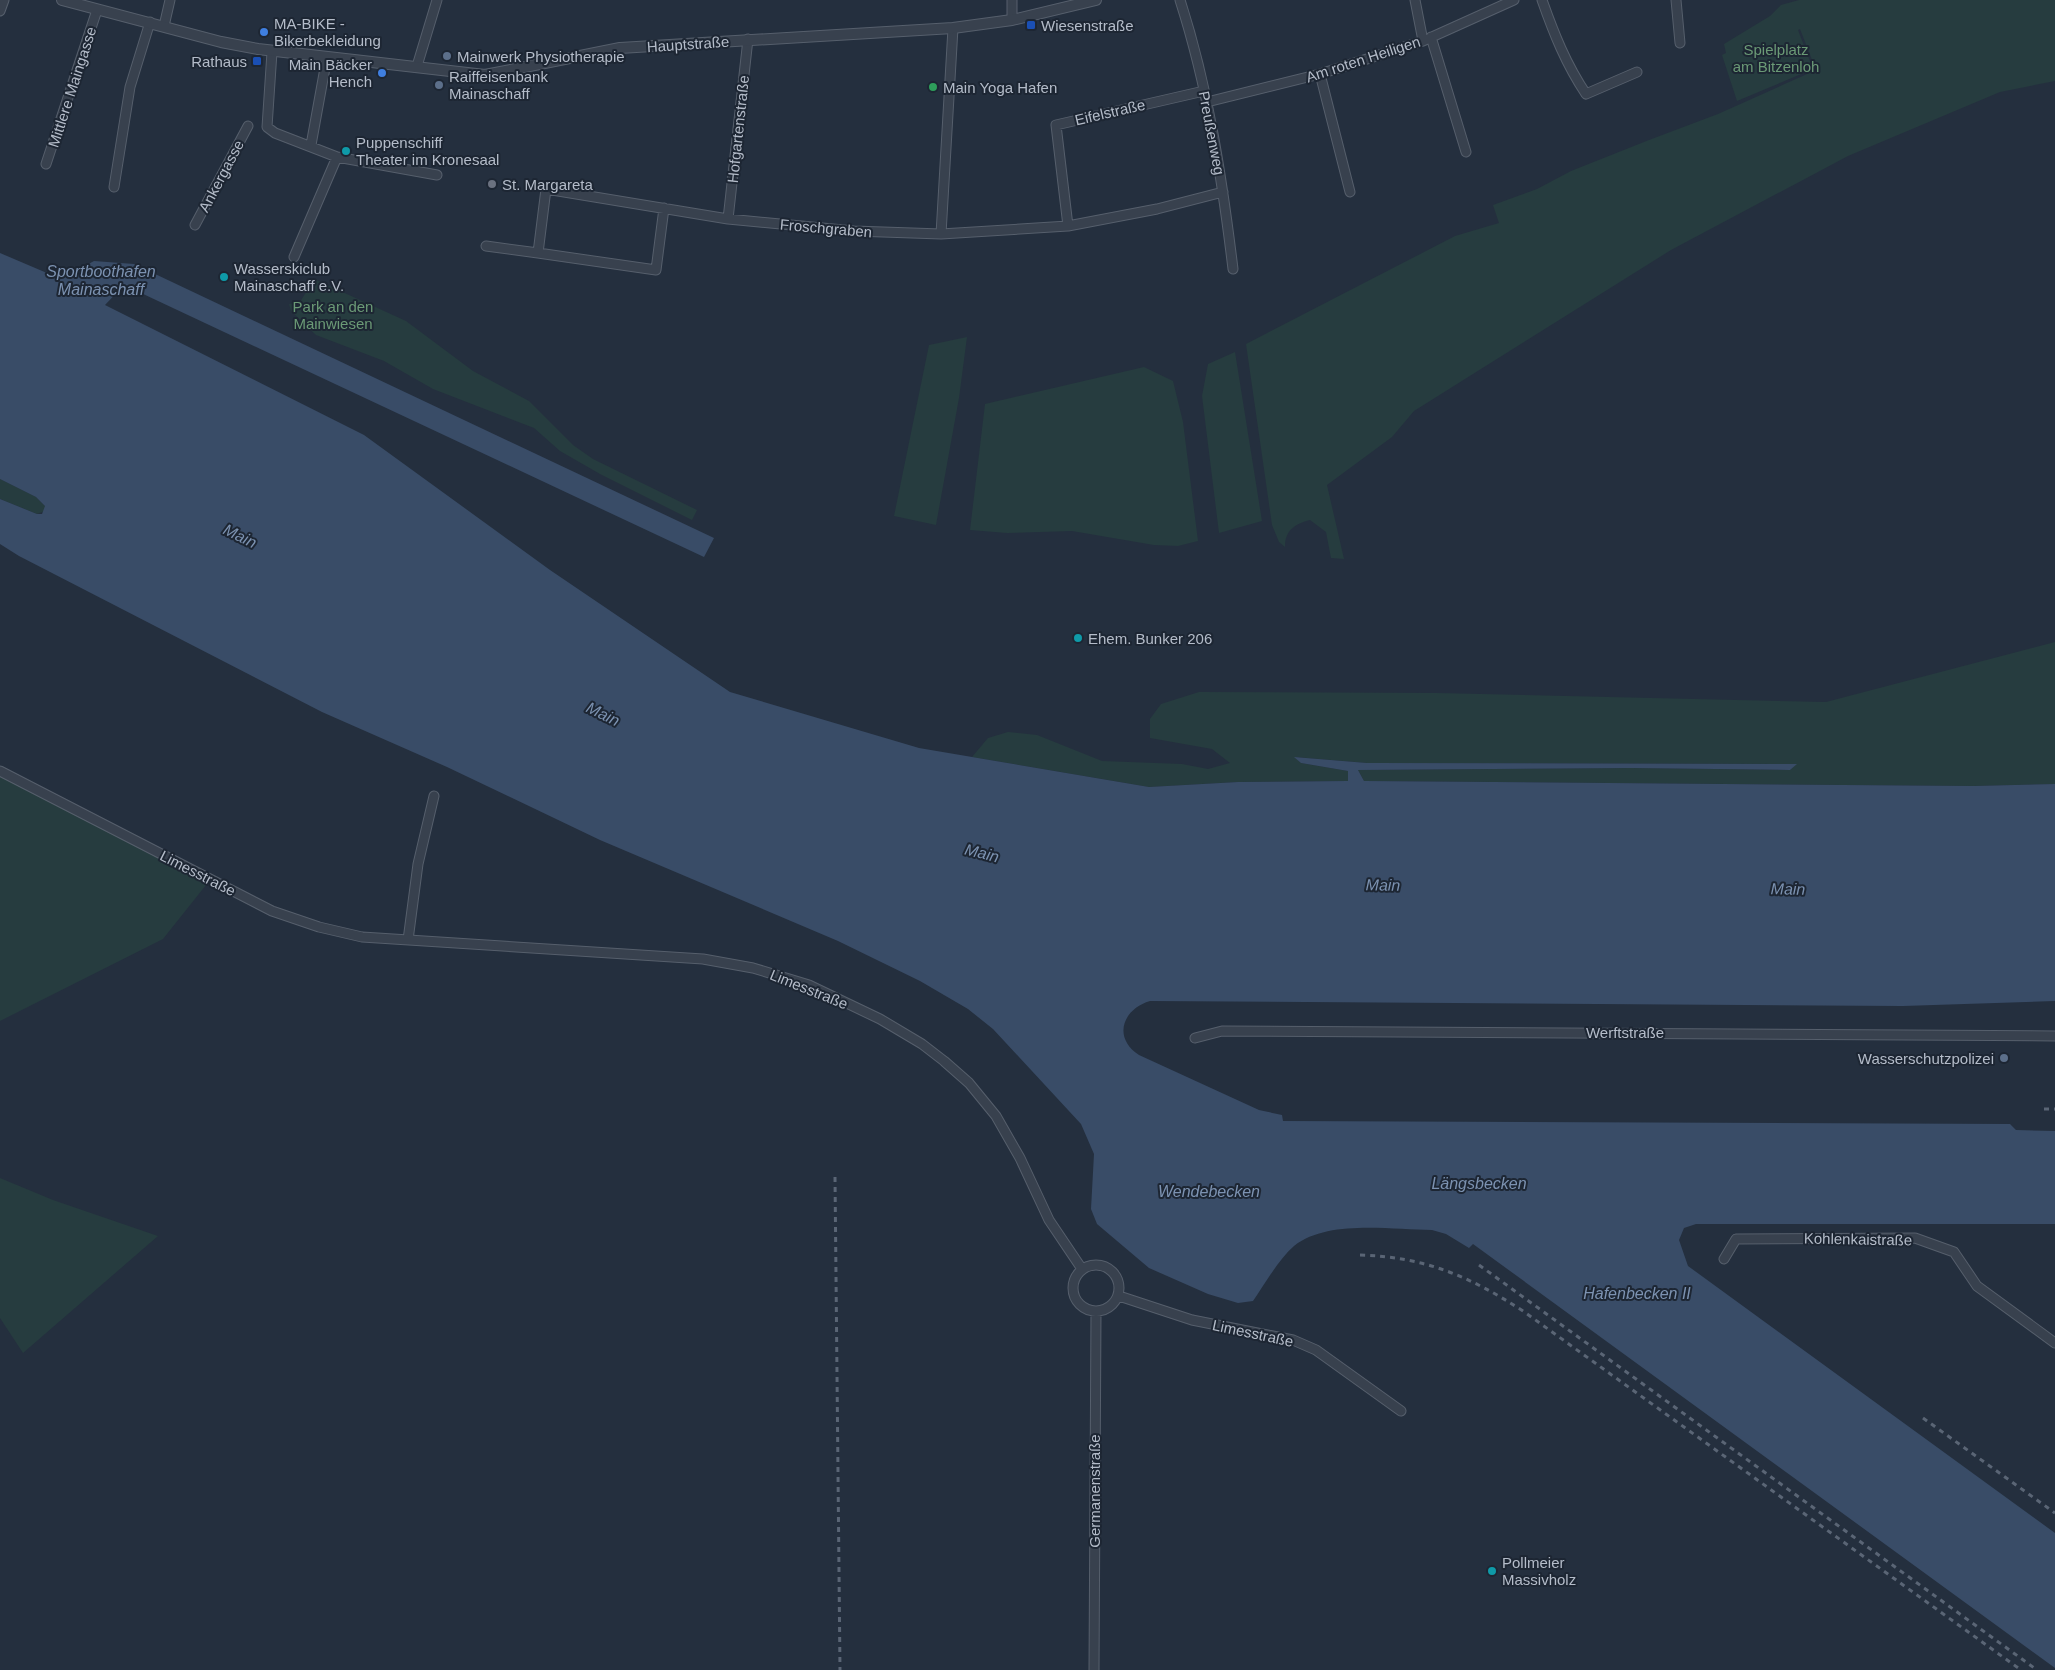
<svg xmlns="http://www.w3.org/2000/svg" width="2055" height="1670" font-family="Arial,sans-serif">
<style>
.green{fill:#263c3f}
.water{fill:#394c67}
.lines{fill:none;stroke-linecap:round;stroke-linejoin:round}
.minor-casing{stroke:#565f6c;stroke-width:11}
.tertiary-casing{stroke:#565f6c;stroke-width:12}
.minor{stroke:#38414e;stroke-width:9}
.tertiary{stroke:#38414e;stroke-width:10}
.rail{stroke:#5a6575;stroke-width:3;stroke-dasharray:5 5;stroke-linecap:butt}
.transit-dot{fill:#1a4fb4;stroke:#1d2633;stroke-width:2}
.shop-dot{fill:#3f7fe0;stroke:#1d2633;stroke-width:2}
.service-dot{fill:#5c6f8a;stroke:#1d2633;stroke-width:2}
.leisure-dot{fill:#2e9e5b;stroke:#1d2633;stroke-width:2}
.culture-dot{fill:#0f9aa8;stroke:#1d2633;stroke-width:2}
.worship-dot{fill:#6b7280;stroke:#1d2633;stroke-width:2}
.labels{text-anchor:middle;dominant-baseline:central;stroke-width:4;stroke-linejoin:round;paint-order:stroke}
.poi-label{font-size:15px;fill:#b4bcc9;stroke:#1d2633;text-anchor:start}
.street-label{font-size:15px;fill:#b4bcc9;stroke:#1d2633}
.park-label{font-size:15px;fill:#6b9a76;stroke:#1d2633}
.water-label{font-size:16px;font-style:italic;fill:#7c92b1;stroke:#1d2633}
</style>
<rect width="100%" height="100%" fill="#242f3e"/>
<path class="green" d="M 1799,0 L 2055,0 L 2055,81 L 2000,92 L 1848,156 L 1671,250 L 1414,411 L 1392,437 L 1327,485 L 1344,559 L 1331,558 L 1326,532 L 1310,520 C 1295,524 1285,530 1285,547 L 1279,542 L 1272,525 L 1246,344 L 1455,236 L 1499,223 L 1493,205 L 1537,189 L 1571,171 L 1649,140 L 1718,114 L 1816,70 L 1800,29 L 1798,30 L 1813,69 L 1737,101 L 1722,55 L 1726,53 L 1724,44 L 1770,16 L 1781,5 Z
M 314,279 L 406,321 L 473,371 L 529,401 L 573,445 L 593,459 L 697,510 L 692,520 L 600,474 L 560,451 L 534,428 L 433,389 L 384,361 L 316,335 L 291,311 L 289,304 L 300,302 L 308,289 L 309,283 Z
M 967,337 L 959,398 L 936,525 L 894,516 L 929,345 Z
M 1235,352 L 1262,521 L 1219,533 L 1202,396 L 1208,364 Z
M 1144,367 L 1173,381 L 1183,422 L 1198,541 L 1178,546 L 1154,545 L 1072,531 L 1007,533 L 970,530 L 985,404 Z
M 0,479 L 36,497 L 45,506 L 45,511 L 37,514 L 0,499 Z
M 2055,642 L 2055,784 L 1974,786 L 1364,781 L 1358,770 L 1631,768 L 1790,770 L 1796,764 L 1367,763 L 1295,757 L 1301,763 L 1348,771 L 1348,781 L 1238,782 L 1149,787 L 972,757 L 988,738 L 1008,732 L 1037,735 L 1102,761 L 1182,764 L 1208,769 L 1230,763 L 1212,749 L 1150,738 L 1150,719 L 1161,704 L 1199,692 L 1437,693 L 1826,702 Z
M 0,770 L 210,880 L 163,939 L 0,1021 Z
M 0,1178 L 53,1200 L 158,1236 L 23,1353 L 0,1318 Z"/>
<path class="water" d="M 0,253 L 61,279 L 94,261 L 134,264 L 714,538 L 704,557 L 124,285 L 105,305 L 364,435 L 550,570 L 730,692 L 919,748 L 1149,787 L 1238,782 L 1348,781 L 1348,771 L 1301,763 L 1294,757 L 1367,763 L 1797,764 L 1790,770 L 1631,768 L 1358,770 L 1364,781 L 1974,786 L 2055,784 L 2055,1001 L 1903,1006 L 1150,1001 C 1123,1009 1112,1037 1139,1055 L 1259,1110 L 1282,1115 L 1283,1121 L 2010,1124 L 2016,1130 L 2055,1131 L 2055,1224 L 1696,1224 L 1684,1228 L 1679,1240 L 1688,1266 L 2055,1533 L 2055,1668 L 1473,1244 L 1469,1248 L 1446,1234 L 1432,1230 C 1391,1230 1328,1219 1294,1246 C 1278,1260 1265,1284 1253,1301 L 1238,1303 L 1208,1294 L 1149,1268 L 1097,1224 L 1091,1209 L 1094,1154 L 1081,1124 L 993,1029 L 968,1009 L 920,981 L 838,941 L 600,840 L 447,767 L 322,712 L 19,556 L 0,544 L 0,499 L 37,514 L 42,514 L 45,506 L 36,497 L 0,479 Z"/>
<g class="lines">
<defs>
<path id="minor" d="M 1180,0 C 1208,87 1222,178 1233,269
M 1415,0 L 1423,41
M 1542,0 C 1554,34 1566,64 1586,94 L 1637,72
M 1676,0 L 1680,43
M 0,11 L 4,0
M 1012,20 L 1012,0
M 164,26 L 170,0
M 1431,37 L 1466,152
M 272,52 L 267,127 L 275,133 L 337,157 L 437,175
M 417,66 L 437,0
M 1320,74 L 1350,192
M 1207,102 L 1320,74 L 1423,41 L 1514,0
M 311,145 L 327,57
M 46,164 L 97,10
M 114,187 L 130,87 L 150,22
M 728,219 L 748,39
M 195,225 L 248,126
M 1068,226 L 1056,125 L 1204,91
M 941,234 L 953,28
M 486,246 L 538,253 L 546,189 L 728,219 L 854,231 L 941,234 L 1068,226 L 1157,209 L 1223,192
M 538,253 L 656,270 L 664,208
M 294,257 L 337,157
M 0,771 L 272,911 L 319,927 L 362,937 L 703,959 L 753,968 L 809,985 L 880,1019 L 922,1044 L 944,1061 L 969,1083 L 996,1116 L 1020,1158 L 1049,1220 L 1082,1269
M 408,940 L 418,864 L 434,796
M 1195,1038 L 1222,1031 L 2055,1036
M 1724,1259 L 1736,1239 L 1915,1238 L 1954,1252 L 1977,1286 L 2055,1343
M1073 1288a23 23 0 1 1 46 0a23 23 0 1 1-46 0Z
M 1119,1296 L 1192,1320 L 1293,1340 L 1316,1350 L 1401,1411
M 1094,1670 L 1096,1312"/>
<path id="tertiary" d="M 62,0 L 221,42 L 258,49 L 485,75 L 620,48 L 953,28 L 1012,20 L 1096,0"/>
</defs>
<use href="#minor" class="minor-casing"/>
<use href="#tertiary" class="tertiary-casing"/>
<use href="#minor" class="minor"/>
<use href="#tertiary" class="tertiary"/>
<path class="rail" d="M 2044,1109 L 2055,1109
M 835,1177 L 840,1670
M 1360,1255 C 1425,1257 1469,1276 1523,1311 L 2021,1670
M 1479,1265 L 2037,1670
M 1923,1418 L 2055,1513"/>
</g>
<g class="transit-dot">
<rect x="1026" y="20" width="10" height="10" rx="2.5"/>
<rect x="252" y="56" width="10" height="10" rx="2.5"/>
</g>
<g class="shop-dot">
<circle cx="264" cy="32" r="5"/>
<circle cx="382" cy="73" r="5"/>
</g>
<g class="service-dot">
<circle cx="447" cy="56" r="5"/>
<circle cx="439" cy="85" r="5"/>
<circle cx="2004" cy="1058" r="5"/>
</g>
<circle class="leisure-dot" cx="933" cy="87" r="5"/>
<g class="culture-dot">
<circle cx="346" cy="151" r="5"/>
<circle cx="224" cy="277" r="5"/>
<circle cx="1078" cy="638" r="5"/>
<circle cx="1492" cy="1571" r="5"/>
</g>
<circle class="worship-dot" cx="492" cy="184" r="5"/>
<g class="labels">
<g class="poi-label">
<text x="274" y="23">MA-BIKE -<tspan x="274" dy="17">Bikerbekleidung</tspan></text>
<text x="1041" y="25">Wiesenstraße</text>
<text x="457" y="56">Mainwerk Physiotherapie</text>
<text x="247" y="61" text-anchor="end">Rathaus</text>
<text x="372" y="64" text-anchor="end">Main Bäcker<tspan x="372" dy="17">Hench</tspan></text>
<text x="449" y="76">Raiffeisenbank<tspan x="449" dy="17">Mainaschaff</tspan></text>
<text x="943" y="87">Main Yoga Hafen</text>
<text x="356" y="142">Puppenschiff<tspan x="356" dy="17">Theater im Kronesaal</tspan></text>
<text x="502" y="184">St. Margareta</text>
<text x="234" y="268">Wasserskiclub<tspan x="234" dy="17">Mainaschaff e.V.</tspan></text>
<text x="1088" y="638">Ehem. Bunker 206</text>
<text x="1994" y="1058" text-anchor="end">Wasserschutzpolizei</text>
<text x="1502" y="1562">Pollmeier<tspan x="1502" dy="17">Massivholz</tspan></text>
</g>
<g class="street-label">
<text transform="translate(688 44) rotate(-4)">Hauptstraße</text>
<text transform="translate(1363 59) rotate(-18)">Am roten Heiligen</text>
<text transform="translate(72 87) rotate(-72)">Mittlere Maingasse</text>
<text transform="translate(1110 112) rotate(-13)">Eifelstraße</text>
<text transform="translate(738 129) rotate(-84)">Hofgartenstraße</text>
<text transform="translate(1212 133) rotate(79)">Preußenweg</text>
<text transform="translate(221 176) rotate(-62)">Ankergasse</text>
<text transform="translate(826 228) rotate(5)">Froschgraben</text>
<text transform="translate(198 873) rotate(27)">Limesstraße</text>
<text transform="translate(809 989) rotate(22)">Limesstraße</text>
<text x="1625" y="1032">Werftstraße</text>
<text transform="translate(1858 1239) rotate(1)">Kohlenkaistraße</text>
<text transform="translate(1253 1333) rotate(12)">Limesstraße</text>
<text transform="translate(1094 1491) rotate(-90)">Germanenstraße</text>
</g>
<g class="park-label">
<text x="1776" y="49">Spielplatz<tspan x="1776" dy="17">am Bitzenloh</tspan></text>
<text x="333" y="306">Park an den<tspan x="333" dy="17">Mainwiesen</tspan></text>
</g>
<g class="water-label">
<text x="101" y="271">Sportboothafen<tspan x="101" dy="18">Mainaschaff</tspan></text>
<text transform="translate(240 536) rotate(26)">Main</text>
<text transform="translate(603 714) rotate(26)">Main</text>
<text transform="translate(982 853) rotate(14)">Main</text>
<text transform="translate(1383 885) rotate(1)">Main</text>
<text transform="translate(1788 889) rotate(1)">Main</text>
<text x="1479" y="1183">Längsbecken</text>
<text x="1209" y="1191">Wendebecken</text>
<text x="1637" y="1293">Hafenbecken II</text>
</g>
</g>
</svg>
